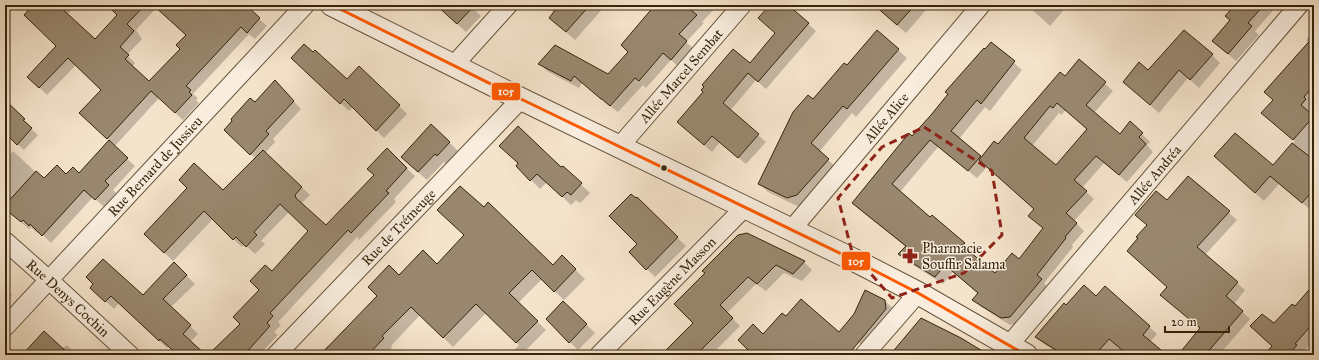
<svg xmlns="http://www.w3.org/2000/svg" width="1319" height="360" font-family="'IM FELL Great Primer',serif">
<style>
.shadow{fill:#0003;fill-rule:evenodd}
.building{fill:#99886f;stroke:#36240a;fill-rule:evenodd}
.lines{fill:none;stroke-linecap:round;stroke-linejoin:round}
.minor-casing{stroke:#66543a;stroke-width:20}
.tertiary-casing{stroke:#66543a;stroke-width:24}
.minor{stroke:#f8edde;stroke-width:18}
.tertiary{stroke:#f8edde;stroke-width:22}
.bus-1-casing{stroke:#f8edde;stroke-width:6}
.bus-1{stroke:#ff5a00;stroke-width:3}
.marked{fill:none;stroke:#8f2418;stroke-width:3;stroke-dasharray:8 5;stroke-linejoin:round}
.bus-dot{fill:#36240a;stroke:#f8edde;stroke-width:1.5}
.labels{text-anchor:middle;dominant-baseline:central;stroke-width:3;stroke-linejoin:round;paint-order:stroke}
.street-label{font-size:14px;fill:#36240a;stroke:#f8edde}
.poi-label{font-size:14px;fill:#36240a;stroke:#f8edde;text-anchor:start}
.line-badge{stroke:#f8edde;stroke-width:1.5}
.badge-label{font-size:11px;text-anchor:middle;font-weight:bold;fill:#fff}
</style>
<rect width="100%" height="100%" fill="#f5e4cc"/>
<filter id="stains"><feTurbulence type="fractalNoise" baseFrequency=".005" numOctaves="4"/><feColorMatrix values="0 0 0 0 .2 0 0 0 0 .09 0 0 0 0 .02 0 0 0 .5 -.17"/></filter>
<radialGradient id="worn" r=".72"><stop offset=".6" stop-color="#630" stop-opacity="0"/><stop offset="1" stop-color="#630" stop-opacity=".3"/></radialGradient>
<path class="shadow" d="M 35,5 L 76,5 L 67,15 L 95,40 L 118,15 L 107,5 L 244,5 L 267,26 L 255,39 L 249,34 L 193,94 L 198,98 L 196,100 L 199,103 L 183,120 L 159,98 L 114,147 L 135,166 L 113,190 L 116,193 L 104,207 L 93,197 L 51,243 L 39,231 L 37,233 L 31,227 L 29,229 L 5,209 L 5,159 L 13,151 L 44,180 L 79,174 L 110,141 L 88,120 L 102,90 L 76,65 L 47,95 L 29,77 L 58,46 ZM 157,7 L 187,36 L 181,49 L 149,82 L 132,67 L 135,63 L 127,55 L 142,39 L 136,30 Z
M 436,5 L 473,5 L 471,7 L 481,16 L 466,32 Z
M 546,5 L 606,5 L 575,40 L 550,18 L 554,13 Z
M 656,5 L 718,5 L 702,22 L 704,23 L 686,42 L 694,49 L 679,67 L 671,60 L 646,88 L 643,85 L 618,112 L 610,106 L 609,106 L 582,83 L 579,88 L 547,71 L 540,64 L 608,75 L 629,52 Z
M 771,5 L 787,5 L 816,31 L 766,89 L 756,80 L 730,111 L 766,142 L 746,164 L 720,142 L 712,152 L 686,129 L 750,65 L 776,33 Z
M 878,5 L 921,5 L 926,10 L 906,33 L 885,15 Z
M 951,5 L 961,5 L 956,10 Z
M 1031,5 L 1068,5 L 1050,26 L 1029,7 Z
M 1237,5 L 1277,6 L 1255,31 L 1259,35 L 1236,61 L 1213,41 L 1231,21 Z
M 1314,30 L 1314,104 L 1312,106 L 1314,109 L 1310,113 L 1314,117 L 1314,208 L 1312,211 L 1279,184 L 1264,201 L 1224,165 L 1273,166 L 1295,141 L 1271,121 L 1273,100 L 1309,43 L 1306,40 Z
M 877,32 L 907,58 L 856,117 L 852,113 L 819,152 L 837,168 L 806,204 L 797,206 L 768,192 L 760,184 L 813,100 L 847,67 Z
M 991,43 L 1022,70 L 990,111 L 985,107 L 959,139 L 982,158 L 998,145 L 1065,77 L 1079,60 L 1113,91 L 1094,113 L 1120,135 L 1142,134 L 1150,142 L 1147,145 L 1153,152 L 1127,182 L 1104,163 L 1082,188 L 1094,199 L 1074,221 L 1084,231 L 1072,245 L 1073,247 L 1044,283 L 1049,288 L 1018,323 L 1010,325 L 981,307 L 973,299 L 979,294 L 953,272 L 943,284 L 908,262 L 900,254 L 906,247 L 861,211 L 853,203 L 932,115 ZM 1066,110 L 1088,129 L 1056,166 L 1032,146 L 1059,113 L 1061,115 ZM 938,147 L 977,178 L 987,167 L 1035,210 L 1030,216 L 1044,229 L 1019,260 L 995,275 L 970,253 L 972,251 L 964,243 L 930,218 L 900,192 Z
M 1212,55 L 1220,63 L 1199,88 L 1188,78 L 1159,113 L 1124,82 L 1148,71 Z
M 301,66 L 347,80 L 399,106 L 407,114 L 384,138 L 353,107 L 349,111 Z
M 275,82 L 301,109 L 273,139 L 275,142 L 265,153 L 310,195 L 302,203 L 326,227 L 375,175 L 387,150 L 415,176 L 394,199 L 396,202 L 359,240 L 357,237 L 278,322 L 281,325 L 274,332 L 278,335 L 259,355 L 211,355 L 241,325 L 260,290 L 272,272 L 309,231 L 289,212 L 261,241 L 265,244 L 255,254 L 244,244 L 242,247 L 213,219 L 173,261 L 145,234 L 223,191 L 256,159 L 226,130 L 255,104 Z
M 10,107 L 30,126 L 29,127 L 38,135 L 24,150 L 5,133 L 5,113 Z
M 431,125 L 458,151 L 446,164 L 444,162 L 427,180 L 411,166 Z
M 517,166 L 561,169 L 563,167 L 590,193 L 580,203 L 576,200 L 571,205 L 547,182 L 540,189 Z
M 1188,177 L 1237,220 L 1205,255 L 1245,290 L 1234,304 L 1250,319 L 1219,355 L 1179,355 L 1201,329 L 1169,302 L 1168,287 L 1128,251 L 1167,202 Z
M 636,199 L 637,199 L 686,246 L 655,277 L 630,252 L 639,244 Z
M 747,234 L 804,262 L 812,270 L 802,281 L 784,273 L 766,291 L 756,284 L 727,313 L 740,326 L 711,355 L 662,355 L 694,323 Z
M 562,257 L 585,279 L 564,300 L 542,279 L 518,303 L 546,330 L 524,352 L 527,355 L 509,355 L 519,345 L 486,313 L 453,347 L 420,315 L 391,346 L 392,348 L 385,355 L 377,355 L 376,353 L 374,355 L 370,355 L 368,353 L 367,355 L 319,355 L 328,345 L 330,347 L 399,276 L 437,265 L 553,266 Z
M 174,263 L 195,284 L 171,307 L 198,334 L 190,342 L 205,355 L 179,355 L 169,346 L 167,348 L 119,303 L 114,309 L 92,288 L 143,297 Z
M 1314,286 L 1314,340 L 1303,352 L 1304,354 L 1303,355 L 1265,355 L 1273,346 L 1274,325 L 1295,307 Z
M 5,287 L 12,295 L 5,303 Z
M 1105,287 L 1157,334 L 1150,342 L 1165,355 L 1061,355 L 1044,344 L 1036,337 L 1066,306 L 1096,298 Z
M 885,301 L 894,309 L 868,351 L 852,337 Z
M 563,302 L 595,333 L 578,350 L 547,319 Z
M 67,345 L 77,355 L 24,355 L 62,349 Z
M 641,349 L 647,355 L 635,355 Z"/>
<path class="building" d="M 33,5 L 58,5 L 95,39 L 117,15 L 107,5 L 145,5 L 127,24 L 134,31 L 120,47 L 129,55 L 125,59 L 149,81 L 180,49 L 176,45 L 186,35 L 153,5 L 246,5 L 260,18 L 247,33 L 241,27 L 186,86 L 191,90 L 189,92 L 192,95 L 175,113 L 151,91 L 107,139 L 79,113 L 101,90 L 68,58 L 39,88 L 27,77 L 56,46 L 24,15 Z
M 436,5 L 475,5 L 457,24 Z
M 559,5 L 590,5 L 566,32 L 549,18 Z
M 655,5 L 685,5 L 697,15 L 679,34 L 687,41 L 671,60 L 663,53 L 639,81 L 635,78 L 610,106 L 602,99 L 601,99 L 574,76 L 571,81 L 538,64 L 555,45 L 608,74 L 628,52 L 621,45 Z
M 770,5 L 788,5 L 809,23 L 758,82 L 748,73 L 723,103 L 759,134 L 738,158 L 712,136 L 704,145 L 677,122 L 703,92 L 701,90 L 704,87 L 702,85 L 733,49 L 750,63 L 775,33 L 758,18 Z
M 874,5 L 915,5 L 897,25 Z
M 1235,5 L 1264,5 L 1248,23 L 1252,26 L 1228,54 L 1212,41 L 1230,20 L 1225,16 Z
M 877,30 L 899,49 L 847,109 L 843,106 L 811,143 L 829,159 L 797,195 L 787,198 L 758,184 L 793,112 L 808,95 L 813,99 L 844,63 L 847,65 Z
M 1184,30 L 1213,54 L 1190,80 L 1179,70 L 1150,105 L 1123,82 L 1139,62 L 1148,70 Z
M 1314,36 L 1314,85 L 1304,97 L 1306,99 L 1301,105 L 1314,116 L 1293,140 L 1261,113 L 1273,100 L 1264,92 Z
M 991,42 L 1015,61 L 981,104 L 977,100 L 951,131 L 981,156 L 968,171 L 930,140 L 892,184 L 930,217 L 932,215 L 965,243 L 962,245 L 995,273 L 1012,253 L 1019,259 L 1043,228 L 1028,216 L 1034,209 L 979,160 L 994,141 L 998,144 L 1060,72 L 1065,76 L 1079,59 L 1106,82 L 1086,105 L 1120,134 L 1130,121 L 1143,133 L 1139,137 L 1146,144 L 1119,175 L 1096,156 L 1074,180 L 1087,191 L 1066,213 L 1077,223 L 1065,237 L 1066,238 L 1037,275 L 1042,279 L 1010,317 L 1001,318 L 972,300 L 978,293 L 945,265 L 935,277 L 898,254 L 906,246 L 852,203 L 909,133 L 912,136 L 931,115 L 948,94 L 945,92 L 984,48 L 985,49 ZM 1057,103 L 1087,129 L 1056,165 L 1024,138 L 1050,106 L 1053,108 Z
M 304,44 L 313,52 L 315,50 L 347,79 L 359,66 L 400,105 L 376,131 L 344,99 L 340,104 L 291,58 Z
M 275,80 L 294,101 L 266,131 L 269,134 L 250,155 L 224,130 L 232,121 L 231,119 L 250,98 L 255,102 Z
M 5,100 L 25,119 L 23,120 L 32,128 L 17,145 L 8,136 L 5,140 Z
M 431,124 L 450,142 L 437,156 L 435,154 L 418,172 L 401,157 Z
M 518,126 L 561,167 L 563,166 L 582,183 L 571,195 L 567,192 L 562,197 L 537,174 L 530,181 L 516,166 L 518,163 L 499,146 Z
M 1235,133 L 1273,165 L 1292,143 L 1314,160 L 1314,189 L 1302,203 L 1270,176 L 1255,193 L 1214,156 Z
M 109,140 L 128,158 L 105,181 L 109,185 L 95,200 L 84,190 L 42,236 L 30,224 L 29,226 L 23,220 L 21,222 L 5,209 L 5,205 L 36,171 L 44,178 L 57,165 L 66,174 L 73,167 L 79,173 Z
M 387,148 L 407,168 L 386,191 L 389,193 L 351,233 L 348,230 L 270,313 L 273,316 L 267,323 L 270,326 L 244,355 L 208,355 L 240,324 L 233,317 L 259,290 L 250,281 L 265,265 L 272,271 L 308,231 L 280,204 L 254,232 L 257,235 L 246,247 L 236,237 L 233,240 L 204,211 L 164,253 L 144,234 L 187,188 L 179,180 L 194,163 L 223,190 L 263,150 L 302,187 L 295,195 L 296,198 L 326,225 L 374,175 L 367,169 Z
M 1188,176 L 1230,211 L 1197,247 L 1238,282 L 1226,296 L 1243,311 L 1205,355 L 1178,355 L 1200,328 L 1160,295 L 1167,287 L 1127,251 L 1138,238 L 1136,237 L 1147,225 L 1135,215 L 1156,191 L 1167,200 Z
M 460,186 L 484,207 L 488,202 L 553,265 L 562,255 L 576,269 L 554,292 L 532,270 L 509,293 L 538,321 L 516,343 L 476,304 L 443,338 L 411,307 L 382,336 L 384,338 L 368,355 L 320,355 L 377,296 L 368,287 L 389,265 L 399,275 L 423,250 L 437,264 L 464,235 L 437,210 Z
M 631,194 L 636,198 L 637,197 L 678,237 L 646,270 L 629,252 L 637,244 L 609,216 Z
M 747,233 L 805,261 L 793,274 L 776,265 L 757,284 L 748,277 L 720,305 L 733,318 L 696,355 L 661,355 L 693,323 L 674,304 L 705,273 L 702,271 L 738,235 Z
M 103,259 L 143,295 L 174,262 L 187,275 L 163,299 L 191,325 L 183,334 L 206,355 L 178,355 L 160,339 L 159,341 L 111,296 L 105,302 L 90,288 L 93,284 L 86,277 Z
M 1314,284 L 1314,322 L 1295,344 L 1297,345 L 1288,355 L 1264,355 L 1272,346 L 1250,326 L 1262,314 L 1274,323 L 1292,304 L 1295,306 Z
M 1084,285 L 1096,296 L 1105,286 L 1150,326 L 1143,335 L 1167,355 L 1128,355 L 1109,339 L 1095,355 L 1064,355 L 1035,337 L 1064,303 L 1066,305 Z
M 865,290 L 885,300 L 886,309 L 848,355 L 753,355 L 738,340 L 753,324 L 763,334 L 782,313 L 786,316 L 801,299 L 839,332 L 854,314 Z
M 563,301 L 587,324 L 569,343 L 546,319 Z
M 921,318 L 961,338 L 989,355 L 890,355 Z
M 44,331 L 70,355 L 22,355 Z"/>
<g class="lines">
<defs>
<g id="minor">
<path d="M 453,66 L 508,5"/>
<path id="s1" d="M 620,146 L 742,5"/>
<path id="s2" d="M 792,229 L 981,5"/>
<path id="s3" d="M 5,241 L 49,280 L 130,355"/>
<path id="s4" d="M 5,327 L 305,5"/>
<path id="s5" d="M 1009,345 L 1299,5"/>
<path id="s6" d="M 276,355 L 521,99"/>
<path id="s7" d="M 599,355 L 745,207"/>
<path d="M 864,355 L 918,293"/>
</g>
<path id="tertiary" d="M 332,5 L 521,99 L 854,260 L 918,293 L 1026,355"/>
</defs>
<use href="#minor" class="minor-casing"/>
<use href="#tertiary" class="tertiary-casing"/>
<use href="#minor" class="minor"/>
<use href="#tertiary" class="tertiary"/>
<defs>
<path id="bus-1" d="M 332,5 L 521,99 L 854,260 L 918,293 L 1026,355"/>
</defs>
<use href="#bus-1" class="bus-1-casing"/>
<use href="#bus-1" class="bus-1"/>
</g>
<path class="marked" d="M 924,127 L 992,171 L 1002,235 L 964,273 L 892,298 L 852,252 L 838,198 L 882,147 Z"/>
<defs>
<symbol id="pharmacy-bare" viewBox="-9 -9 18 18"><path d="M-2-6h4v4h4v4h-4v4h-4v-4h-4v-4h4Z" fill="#8f2418" stroke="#f8edde" stroke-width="2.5" paint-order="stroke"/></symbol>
</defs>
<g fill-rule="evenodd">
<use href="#pharmacy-bare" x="899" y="245" width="22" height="22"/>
</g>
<circle class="bus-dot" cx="664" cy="168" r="3.5"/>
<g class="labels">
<g class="street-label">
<text stroke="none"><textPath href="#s1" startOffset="93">Allée Marcel Sembat</textPath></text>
<text stroke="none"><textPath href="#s2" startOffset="146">Allée Alice</textPath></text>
<text stroke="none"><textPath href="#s4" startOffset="220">Rue Bernard de Jussieu</textPath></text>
<text stroke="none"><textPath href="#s5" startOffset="224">Allée Andréa</textPath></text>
<text stroke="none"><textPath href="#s6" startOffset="177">Rue de Trémeuge</textPath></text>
<text stroke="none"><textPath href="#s7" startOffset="104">Rue Eugène Masson</textPath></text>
<text stroke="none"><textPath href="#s3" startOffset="85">Rue Denys Cochin</textPath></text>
</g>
<g class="poi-label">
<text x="922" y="248">Pharmacie<tspan x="922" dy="16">Souffir Salama</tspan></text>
</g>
</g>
<g class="line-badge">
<rect x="491" y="82" width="30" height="19" rx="4" fill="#ff5a00"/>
<rect x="841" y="251" width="30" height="20" rx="4" fill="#ff5a00"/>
</g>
<g class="badge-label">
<text x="506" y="95">105</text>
<text x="856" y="265">105</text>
</g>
<rect width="1319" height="360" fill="none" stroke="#f5e4cc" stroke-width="20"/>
<rect x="6" y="6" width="1307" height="348" fill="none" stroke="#36240a" stroke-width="2"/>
<rect x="10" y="10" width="1299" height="340" fill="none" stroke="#36240a"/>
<path d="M1165 326v6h64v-6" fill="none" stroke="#36240a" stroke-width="2"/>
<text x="1171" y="326" font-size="12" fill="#36240a" stroke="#f8edde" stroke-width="3" paint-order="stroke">20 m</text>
<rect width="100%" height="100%" filter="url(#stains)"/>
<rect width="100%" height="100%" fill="url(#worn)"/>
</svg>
